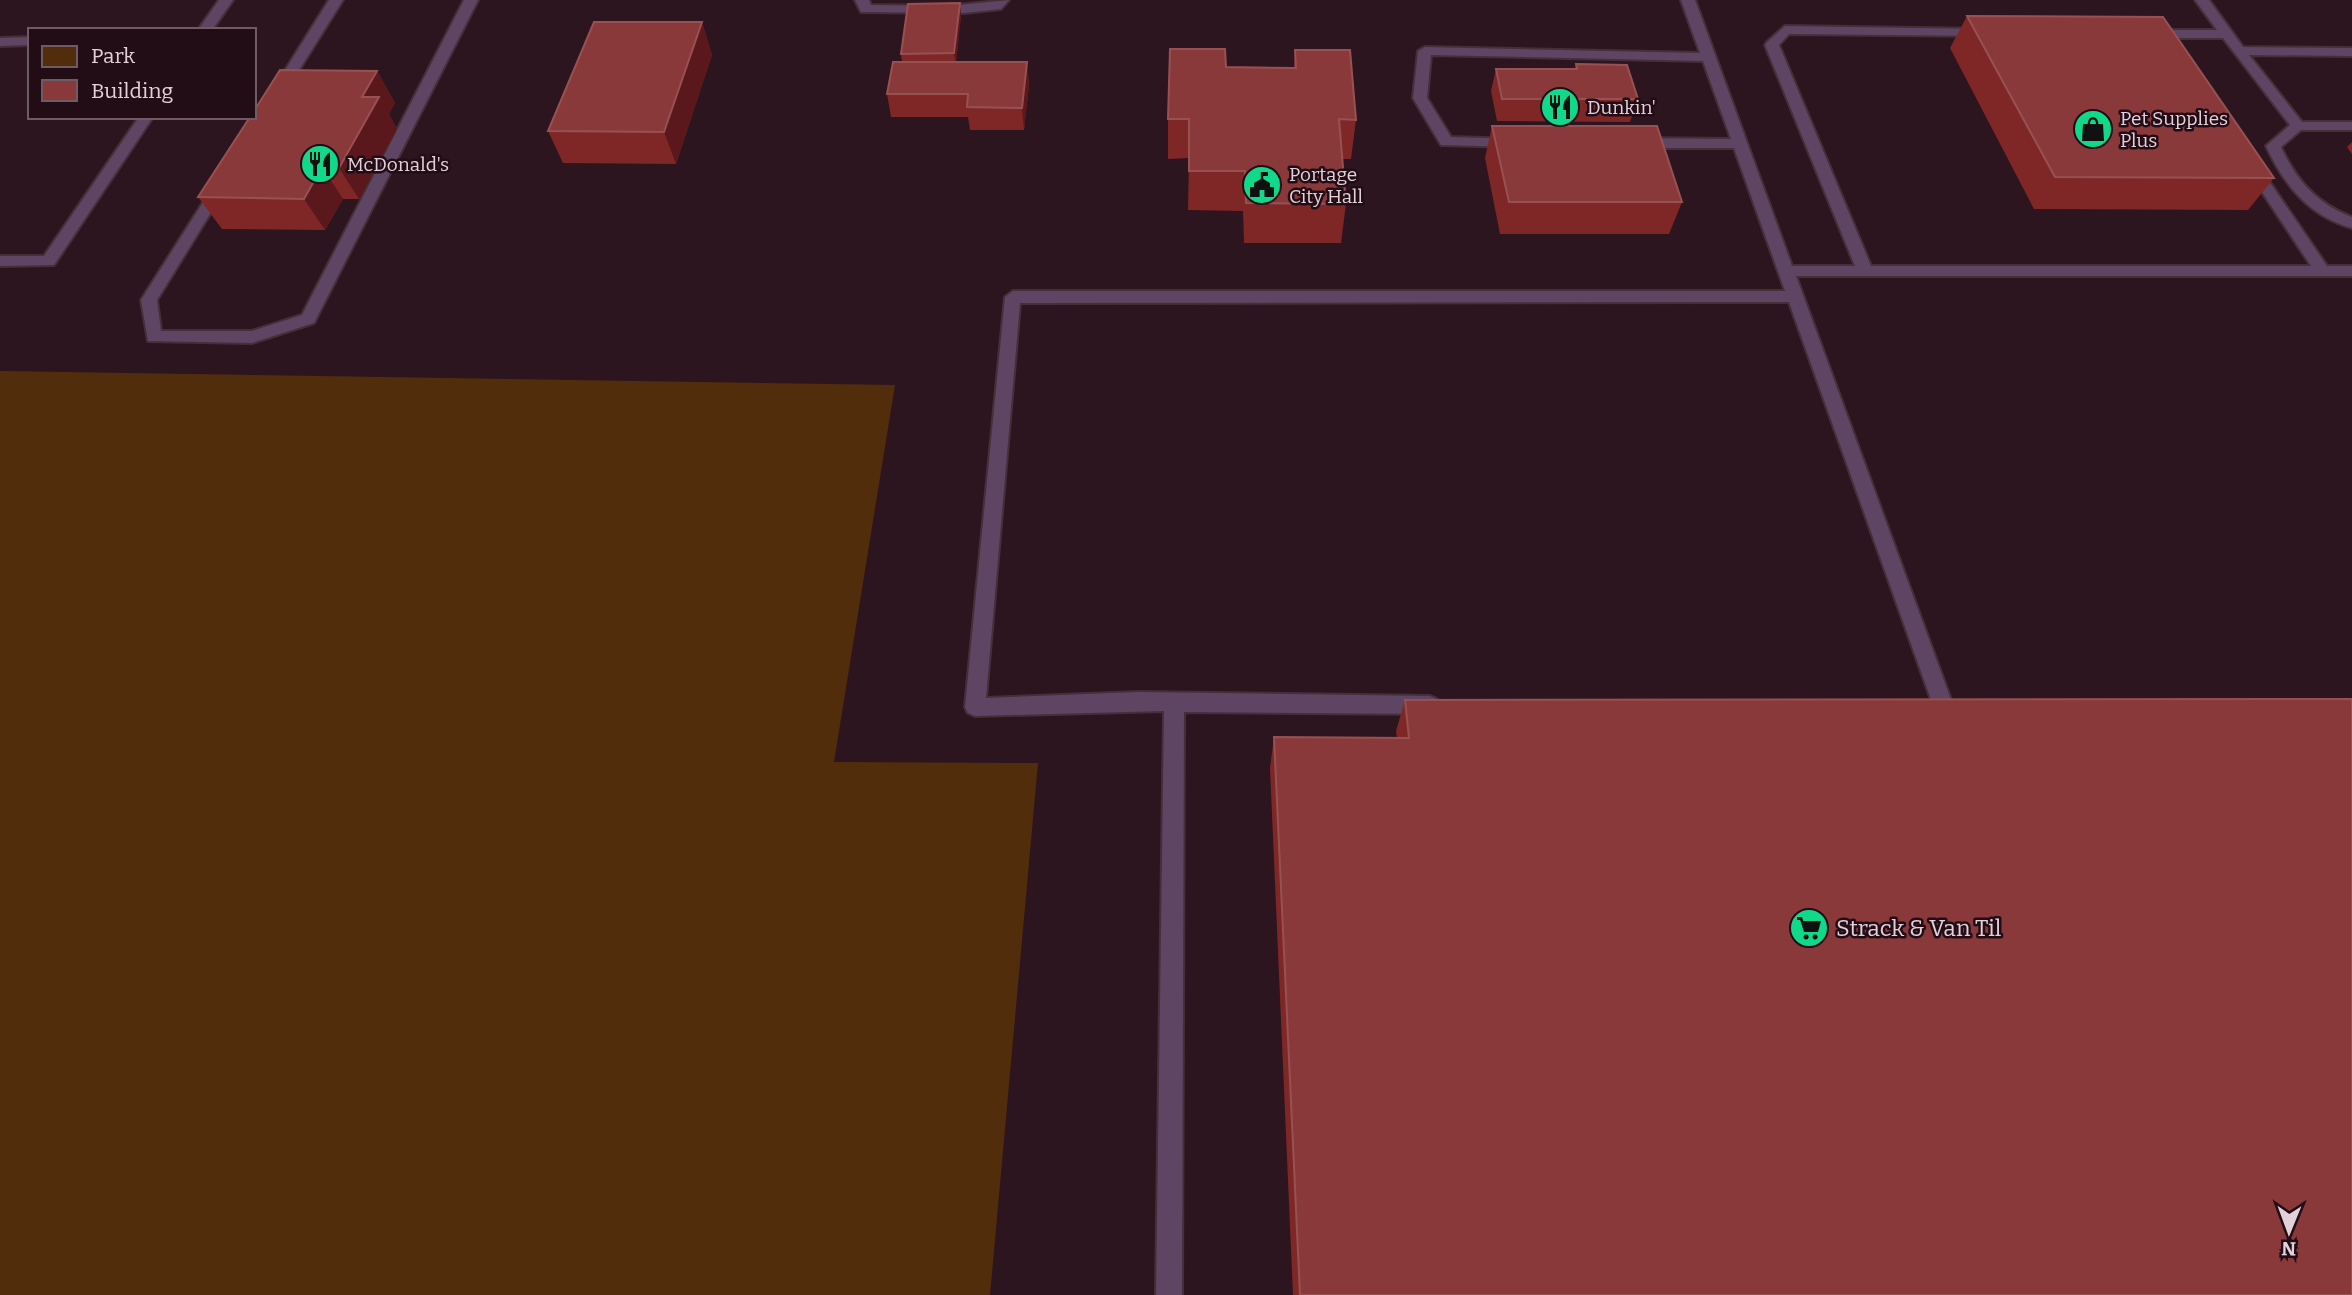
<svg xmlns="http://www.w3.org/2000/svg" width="2352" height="1295" font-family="Bitter,serif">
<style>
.green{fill:#522d0b}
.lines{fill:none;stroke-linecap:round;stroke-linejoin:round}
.service-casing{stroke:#452f39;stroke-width:4}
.service{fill:#5e4563;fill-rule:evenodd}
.wall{fill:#7f2727}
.shaded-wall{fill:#5a181c}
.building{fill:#8a393a;stroke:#985153;stroke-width:2}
.labels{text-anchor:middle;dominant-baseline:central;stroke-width:5;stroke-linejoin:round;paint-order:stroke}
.far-poi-label{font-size:19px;fill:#e2d1d8;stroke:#220c16;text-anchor:start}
.poi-label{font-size:23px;fill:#e2d1d8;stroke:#220c16;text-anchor:start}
</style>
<rect width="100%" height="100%" fill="#2c151f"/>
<path class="green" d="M 0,371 L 895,385 L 834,762 L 1038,763 L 990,1295 L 0,1295 Z"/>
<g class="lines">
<defs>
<path id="service" d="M 219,0 L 233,0 L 212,30 L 198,30 Z
M 329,0 L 343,0 L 284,94 L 274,94 L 272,91 Z
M 464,0 L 478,0 L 314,323 L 252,343 L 148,341 L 141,300 L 214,185 L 219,183 L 226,188 L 157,300 L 161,331 L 252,331 L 302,315 Z
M 855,0 L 869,0 L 871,5 L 948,6 L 1009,0 L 1001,9 L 964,13 L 861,12 Z
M 1681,0 L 1695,0 L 1792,266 L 1855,266 L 1765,45 L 1767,42 L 1785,26 L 1984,29 L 1989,30 L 1989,36 L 1789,34 L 1779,45 L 1871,266 L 2311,266 L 2246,168 L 2253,163 L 2258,165 L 2327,266 L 2352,266 L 2352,276 L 1796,276 L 1954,708 L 1951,714 L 1944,717 L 1937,714 L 1934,708 L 1789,302 L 1020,303 L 986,698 L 1138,692 L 1430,696 L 1437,699 L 1440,705 L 1437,711 L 1430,714 L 1184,712 L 1182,1295 L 1156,1295 L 1164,711 L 975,716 L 968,713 L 965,707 L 1005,297 L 1013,291 L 1785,291 L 1734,148 L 1639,148 L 1632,143 L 1639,138 L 1731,139 L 1703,61 L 1431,55 L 1427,98 L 1451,137 L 1519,139 L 1519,145 L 1514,147 L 1441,145 L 1413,98 L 1418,51 L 1425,47 L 1700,53 Z
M 2195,0 L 2209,0 L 2243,47 L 2352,48 L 2352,56 L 2249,55 L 2302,122 L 2352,122 L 2352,130 L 2301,130 L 2281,147 C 2296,180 2317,204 2352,217 L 2352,228 C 2309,216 2284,185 2266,146 L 2290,125 L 2223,38 L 2151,38 L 2144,34 L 2151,30 L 2217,30 Z
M 30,37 L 30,45 L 0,46 L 0,38 Z
M 139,117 L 153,117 L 54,265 L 0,266 L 0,256 L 44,256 Z"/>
</defs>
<use href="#service" class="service-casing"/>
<use href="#service" class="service"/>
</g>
<path class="wall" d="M 961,15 L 956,62 L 1027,62 L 1029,85 L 1024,130 L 970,130 L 968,117 L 891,117 L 887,94 L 902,62 L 901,54 Z
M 1967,16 L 2274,178 L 2248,210 L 2034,209 L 1950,48 Z
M 702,22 L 712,55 L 676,164 L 563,163 L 548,131 Z
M 1295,50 L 1356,120 L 1351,159 L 1342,159 L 1346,204 L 1341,243 L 1244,243 L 1243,211 L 1188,210 L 1189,158 L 1168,159 L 1168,119 L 1226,67 L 1294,68 Z
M 1576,64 L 1638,99 L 1630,122 L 1497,121 L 1491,91 L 1496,69 L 1575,69 Z
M 377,71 L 395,103 L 389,114 L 397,129 L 359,199 L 343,199 L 325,230 L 222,229 L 198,197 Z
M 1492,126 L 1682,202 L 1669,234 L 1500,234 L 1485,158 Z
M 2352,142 L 2352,154 L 2347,147 Z
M 1405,700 L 2352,1295 L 1293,1295 L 1270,768 L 1274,737 L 1397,738 L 1396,731 Z"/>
<path class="shaded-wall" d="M 960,3 L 961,15 L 956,65 L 954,53 Z
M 702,22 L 712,55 L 676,164 L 664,132 Z
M 1027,62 L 1029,85 L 1024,130 L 1022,108 Z
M 377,71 L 395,103 L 389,114 L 397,129 L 359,199 L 339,168 L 362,97 Z
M 322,167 L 343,199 L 325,230 L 304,199 Z"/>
<path class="building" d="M 960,3 L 954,53 L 901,54 L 908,4 Z
M 1967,16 L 2163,17 L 2274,178 L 2055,177 Z
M 594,22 L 702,22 L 664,132 L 548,131 Z
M 1170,49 L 1225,49 L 1226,67 L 1296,68 L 1295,50 L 1350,50 L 1356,120 L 1339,119 L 1346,204 L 1246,203 L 1245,171 L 1189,171 L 1189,119 L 1168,119 Z
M 893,62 L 1027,62 L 1022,108 L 967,107 L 968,94 L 887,94 Z
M 1576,64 L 1627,65 L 1638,99 L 1502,99 L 1496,69 L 1577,69 Z
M 280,70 L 377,71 L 362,97 L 379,97 L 339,168 L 322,167 L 304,199 L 198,197 L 250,117 L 254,117 L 254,111 Z
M 1492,126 L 1657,126 L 1682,202 L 1509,202 Z
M 2352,699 L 2352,1295 L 1300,1295 L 1274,737 L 1409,738 L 1405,700 Z"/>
<defs>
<symbol id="restaurant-disc" viewBox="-11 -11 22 22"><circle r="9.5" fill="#10d98a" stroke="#220c16"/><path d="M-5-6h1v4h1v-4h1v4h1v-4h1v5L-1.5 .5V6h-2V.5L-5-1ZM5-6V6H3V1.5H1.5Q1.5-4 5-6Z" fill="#111"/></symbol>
<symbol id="shop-disc" viewBox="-11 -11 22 22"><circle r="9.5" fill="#10d98a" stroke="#220c16"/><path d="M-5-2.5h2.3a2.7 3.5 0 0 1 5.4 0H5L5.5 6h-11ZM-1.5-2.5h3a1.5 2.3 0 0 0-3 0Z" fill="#111"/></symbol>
<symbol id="civic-disc" viewBox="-11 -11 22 22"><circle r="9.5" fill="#10d98a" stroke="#220c16"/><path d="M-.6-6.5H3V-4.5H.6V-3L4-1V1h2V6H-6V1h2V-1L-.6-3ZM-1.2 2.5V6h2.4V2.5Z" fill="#111"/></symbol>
<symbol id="supermarket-disc" viewBox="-11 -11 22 22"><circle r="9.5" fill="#10d98a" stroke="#220c16"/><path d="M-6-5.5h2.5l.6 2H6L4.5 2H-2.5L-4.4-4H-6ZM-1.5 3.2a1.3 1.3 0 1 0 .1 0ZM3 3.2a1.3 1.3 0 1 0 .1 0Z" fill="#111"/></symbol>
</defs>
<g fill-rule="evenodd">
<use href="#restaurant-disc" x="1538" y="85" width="44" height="44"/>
<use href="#shop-disc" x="2071" y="107" width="44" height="44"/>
<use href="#restaurant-disc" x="298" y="142" width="44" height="44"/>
<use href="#civic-disc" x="1240" y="163" width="44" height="44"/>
<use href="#supermarket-disc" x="1787" y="906" width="44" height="44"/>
</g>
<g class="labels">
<g class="far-poi-label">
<text x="1587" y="107">Dunkin'</text>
<text x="2120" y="118">Pet Supplies<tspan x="2120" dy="22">Plus</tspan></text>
<text x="347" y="164">McDonald's</text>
<text x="1289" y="174">Portage<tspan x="1289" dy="22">City Hall</tspan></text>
</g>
<g class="poi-label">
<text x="1836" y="928">Strack &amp; Van Til</text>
</g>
</g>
<rect x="28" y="28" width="228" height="91" fill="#220c16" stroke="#6f5b64" stroke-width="2"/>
<rect x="42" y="46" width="35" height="21" fill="#522d0b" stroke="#6f5b64" stroke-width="2"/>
<text x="91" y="63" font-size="21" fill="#e2d1d8">Park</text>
<rect x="42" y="80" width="35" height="21" fill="#8a393a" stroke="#6f5b64" stroke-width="2"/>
<text x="91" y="98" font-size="21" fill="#e2d1d8">Building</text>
<g transform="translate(2289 1232) rotate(181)" stroke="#220c16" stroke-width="5" paint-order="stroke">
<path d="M0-5L12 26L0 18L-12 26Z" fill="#e2d1d8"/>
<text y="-10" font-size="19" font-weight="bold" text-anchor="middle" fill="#e2d1d8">N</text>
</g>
</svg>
